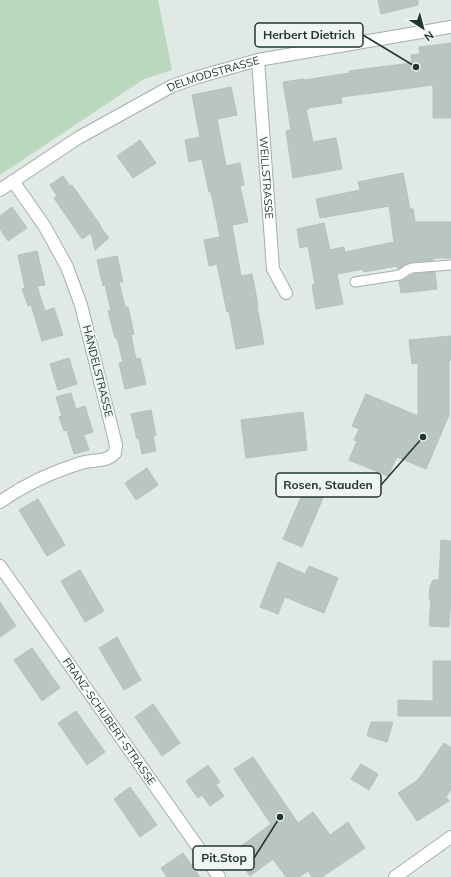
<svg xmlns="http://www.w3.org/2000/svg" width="451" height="877" font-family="Mulish,sans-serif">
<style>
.green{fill:#bad8be}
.building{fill:#b8c6bf;stroke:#b3c2ba}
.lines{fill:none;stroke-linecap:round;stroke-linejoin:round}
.lane-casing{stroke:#a3b0a9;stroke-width:11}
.street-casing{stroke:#a3b0a9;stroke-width:14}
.secondary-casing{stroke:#a0b4aa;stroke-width:14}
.lane{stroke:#fff;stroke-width:9}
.street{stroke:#fff;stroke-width:12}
.secondary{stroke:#fff;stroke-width:12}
.labels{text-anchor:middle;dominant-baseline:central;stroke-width:4;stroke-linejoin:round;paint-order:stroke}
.street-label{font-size:11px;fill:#22372f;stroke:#eff6f2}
.leader{fill:none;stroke:#22372f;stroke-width:1.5}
.callout-dot{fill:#22372f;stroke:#eff6f2;stroke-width:1.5}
.callout{fill:#eff6f2;stroke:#22372f;stroke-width:1.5}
.callout-label{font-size:12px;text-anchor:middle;font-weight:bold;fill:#22372f}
</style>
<rect width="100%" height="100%" fill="#e0e9e3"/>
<path class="green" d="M 0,0 L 158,0 L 172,70 L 144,79 L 0,175 Z"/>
<path class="building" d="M 378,0 L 418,0 L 418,5 L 381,14 Z
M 451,43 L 451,118 L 433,118 L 433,85 L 341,97 L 342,103 L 308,108 L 309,109 L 306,110 L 313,142 L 336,138 L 342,169 L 293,178 L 286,131 L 291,130 L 283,82 L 304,79 L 304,80 L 350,73 L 349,71 L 412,63 L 411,55 L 420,54 L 419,47 Z
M 231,87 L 237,115 L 217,119 L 226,166 L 240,163 L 244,185 L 240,186 L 248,222 L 232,225 L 241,276 L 252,274 L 258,305 L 257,306 L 264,344 L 236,349 L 229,311 L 227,312 L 217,264 L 209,266 L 204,240 L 220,237 L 211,192 L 209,192 L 202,159 L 189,162 L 185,140 L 200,137 L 192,95 Z
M 140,140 L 156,163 L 133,178 L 117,156 Z
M 403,173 L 410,209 L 413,209 L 415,222 L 451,222 L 451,258 L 433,258 L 434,260 L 411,262 L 405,265 L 398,269 L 397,266 L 364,272 L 363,269 L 337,274 L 343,304 L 316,309 L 312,285 L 315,284 L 308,246 L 300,248 L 297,229 L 324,223 L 330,250 L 344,247 L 345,252 L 394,242 L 389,206 L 320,218 L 316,199 L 360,190 L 358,182 Z
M 63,176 L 70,186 L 72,185 L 101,226 L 100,226 L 109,238 L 95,250 L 91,233 L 82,239 L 54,198 L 57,196 L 50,185 Z
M 12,207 L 27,228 L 8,241 L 0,229 L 0,216 Z
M 37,251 L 45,285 L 37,286 L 45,311 L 54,308 L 63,335 L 42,341 L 31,305 L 28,306 L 22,289 L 25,288 L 18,255 Z
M 117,256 L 123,282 L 119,282 L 125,307 L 128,307 L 134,334 L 131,335 L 136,359 L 140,358 L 146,384 L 125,389 L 119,363 L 123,362 L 117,338 L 115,338 L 108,311 L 111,311 L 105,285 L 103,286 L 97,260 Z
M 435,272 L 437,289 L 401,293 L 399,281 L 403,280 L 413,274 Z
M 451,336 L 451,360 L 449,360 L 449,415 L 426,469 L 397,457 L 388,476 L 349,460 L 357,441 L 354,440 L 359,429 L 352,426 L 366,394 L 418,416 L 418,363 L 412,364 L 409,340 Z
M 69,358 L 77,384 L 58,390 L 50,364 Z
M 71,393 L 76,409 L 85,406 L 93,432 L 84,435 L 89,450 L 74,454 L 67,430 L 64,431 L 59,417 L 62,416 L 56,397 Z
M 151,410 L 156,435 L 153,436 L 156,451 L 142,454 L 139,439 L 137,439 L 131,414 Z
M 303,412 L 307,450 L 246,458 L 241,420 Z
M 147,468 L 158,485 L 136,500 L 125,483 Z
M 304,490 L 323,498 L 302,547 L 283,539 Z
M 38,499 L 65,545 L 47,556 L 19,510 Z
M 441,540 L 451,541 L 451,599 L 449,627 L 429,626 L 431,600 L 429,600 L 430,587 L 433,580 L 439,580 Z
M 278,562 L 305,574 L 309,566 L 338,578 L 324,613 L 285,597 L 278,614 L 260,607 Z
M 80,570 L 104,611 L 85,622 L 61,581 Z
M 0,602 L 16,626 L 0,637 Z
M 117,637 L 141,680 L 124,690 L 99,648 Z
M 32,648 L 60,688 L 42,701 L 14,660 Z
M 433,661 L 451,661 L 451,716 L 398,716 L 398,700 L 433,701 Z
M 153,704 L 180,743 L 162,756 L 135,717 Z
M 76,711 L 105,752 L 87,765 L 58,723 Z
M 371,722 L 393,722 L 387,742 L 367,736 Z
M 444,743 L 451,748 L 451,789 L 446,797 L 449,801 L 417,821 L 398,793 L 418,780 Z
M 253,757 L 298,823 L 313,812 L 330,835 L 348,822 L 365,848 L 322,877 L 312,877 L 308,871 L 299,877 L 286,877 L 273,859 L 250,876 L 233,852 L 271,824 L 234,769 Z
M 361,764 L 378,774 L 369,790 L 351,779 Z
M 208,765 L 220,782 L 216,785 L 224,796 L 210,806 L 202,795 L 198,798 L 186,781 Z
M 130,787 L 157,825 L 140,837 L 114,799 Z
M 183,853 L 200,877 L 167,877 L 161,868 Z"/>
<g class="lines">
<defs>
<path id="lane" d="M 355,282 L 400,275 L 407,270 L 412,268 L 451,265"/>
<g id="street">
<path id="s1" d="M 258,60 L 273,269 L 286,293"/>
<path id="s2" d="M 0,190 L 78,138 L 172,86 L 198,77 L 258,60 L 451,27"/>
<path d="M 0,502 C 24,485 52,472 81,463 C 94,459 105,463 115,453 L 116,445 L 81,305 L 67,267 L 45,227 L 13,181"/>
<path id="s3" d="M 0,566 L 219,877"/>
</g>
<path id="secondary" d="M 395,877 L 451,837"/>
</defs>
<use href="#lane" class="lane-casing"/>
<use href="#street" class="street-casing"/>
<use href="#secondary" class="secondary-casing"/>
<use href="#lane" class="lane"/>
<use href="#street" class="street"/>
<use href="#secondary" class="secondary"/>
</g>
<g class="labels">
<g class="street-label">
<text stroke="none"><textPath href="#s2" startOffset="244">DELMODSTRASSE</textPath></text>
<text stroke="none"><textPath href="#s1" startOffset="118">WEILLSTRASSE</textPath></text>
<text transform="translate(98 371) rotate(76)">HÄNDELSTRASSE</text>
<text stroke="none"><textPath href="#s3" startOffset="190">FRANZ-SCHUBERT-STRASSE</textPath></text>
</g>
</g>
<path class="leader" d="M416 67L363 35M423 437L381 485M280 817L254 858"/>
<g class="callout-dot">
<circle cx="416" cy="67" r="4"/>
<circle cx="423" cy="437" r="4"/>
<circle cx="280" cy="817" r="4"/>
</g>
<g class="callout">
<rect x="255" y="23" width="108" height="24" rx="4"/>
<rect x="276" y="473" width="105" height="24" rx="4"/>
<rect x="193" y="846" width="61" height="24" rx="4"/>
</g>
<g class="callout-label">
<text x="309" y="39">Herbert Dietrich</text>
<text x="328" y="489">Rosen, Stauden</text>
<text x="224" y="862">Pit.Stop</text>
</g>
<g transform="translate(423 28) rotate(144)" stroke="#eff6f2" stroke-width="3" paint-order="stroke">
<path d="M0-3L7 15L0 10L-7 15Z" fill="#22372f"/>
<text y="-6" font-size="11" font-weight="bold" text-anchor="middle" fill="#22372f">N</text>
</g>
</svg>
